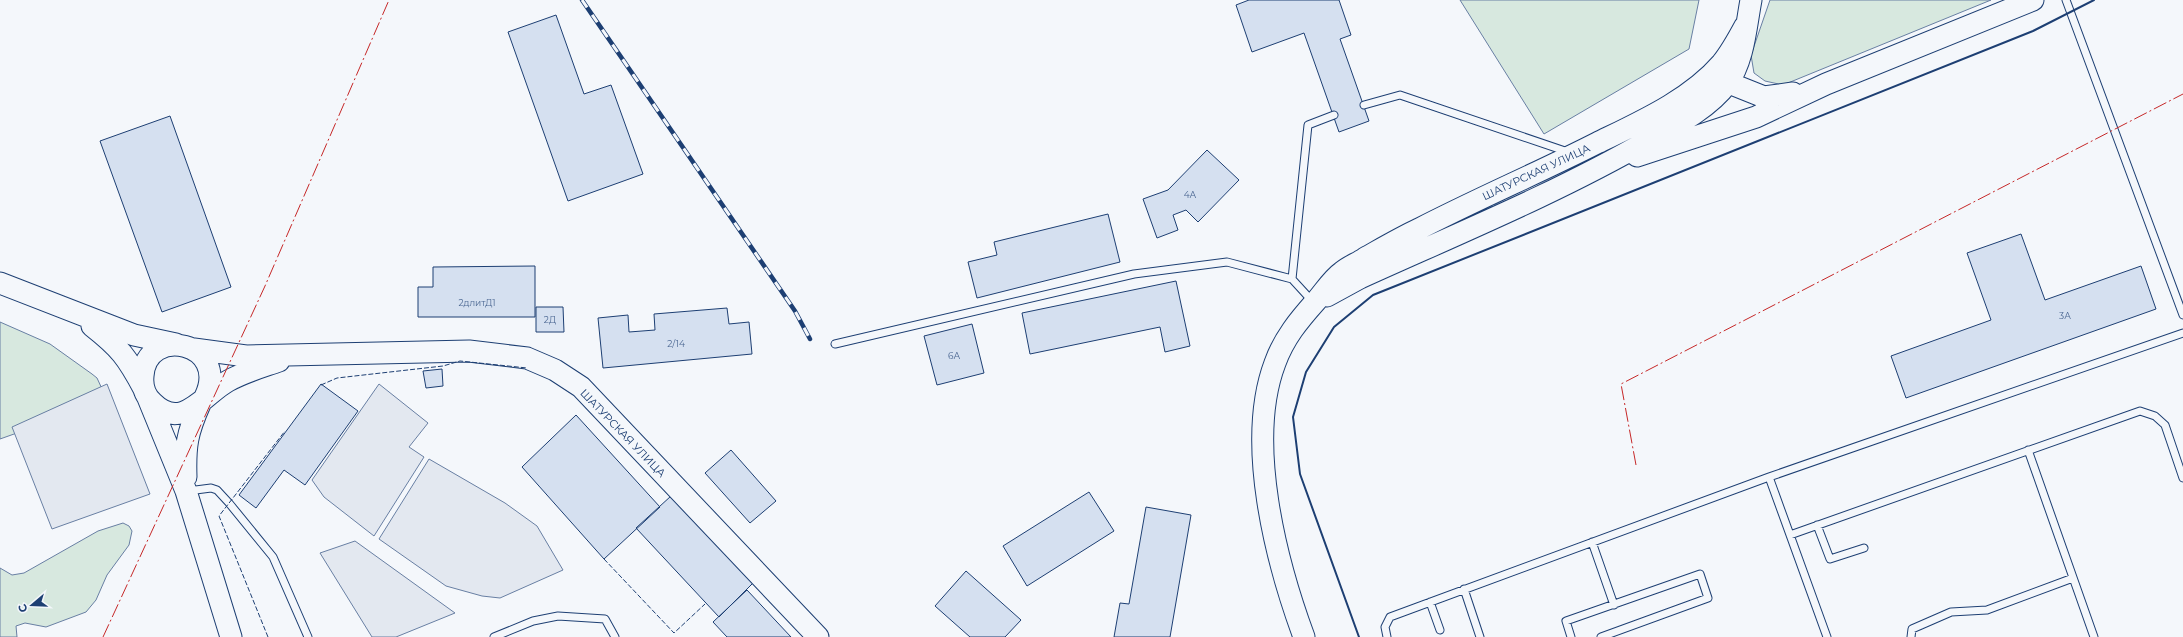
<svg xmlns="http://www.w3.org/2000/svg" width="2183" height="637" font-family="Montserrat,sans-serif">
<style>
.green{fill:#d7e8df;stroke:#687fa3}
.parking{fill:#e3e8f0;stroke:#687fa3}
.building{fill:#d5e0f0;stroke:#1d3f73}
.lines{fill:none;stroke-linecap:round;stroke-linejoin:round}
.service-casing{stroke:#1d3f73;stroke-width:9}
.secondary-casing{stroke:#1d3f73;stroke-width:23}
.service{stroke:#f4f7fb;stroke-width:7}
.secondary{stroke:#f4f7fb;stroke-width:21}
.rail-casing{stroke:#1d3f73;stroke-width:4.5}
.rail{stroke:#f4f7fb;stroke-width:3;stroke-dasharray:9;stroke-linecap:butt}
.fence{stroke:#1d3f73;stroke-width:1;stroke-dasharray:5 2;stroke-linecap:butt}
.wall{stroke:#1d3f73;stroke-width:2}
.power{stroke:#c62828;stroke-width:1;stroke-dasharray:14 3 2 3;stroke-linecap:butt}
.labels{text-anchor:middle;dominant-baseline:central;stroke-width:3;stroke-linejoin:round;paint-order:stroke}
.number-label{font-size:9px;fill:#4b6792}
.street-label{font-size:11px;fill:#1d3f73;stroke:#f4f7fb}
</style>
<rect width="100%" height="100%" fill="#f4f7fb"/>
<path class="green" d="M 1460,0 L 1699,0 L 1689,49 L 1544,134 Z
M 1770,0 L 1991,0 L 1783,85 L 1765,81 L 1754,73 L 1751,55 Z
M 0,322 L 50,344 L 92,374 L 97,378 L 103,391 L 31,428 L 0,439 Z
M 123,523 L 129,526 L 132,531 L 129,545 L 107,575 L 96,600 L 86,612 L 46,627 L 25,623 L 16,626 L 17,637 L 0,637 L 0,568 L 12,575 L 24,573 L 98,531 Z"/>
<path class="parking" d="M 107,384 L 150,494 L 52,529 L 12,427 Z
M 379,384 L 428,423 L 409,447 L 424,457 L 374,536 L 324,497 L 312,480 Z
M 429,459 L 505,503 L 537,526 L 563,570 L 500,598 L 482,596 L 446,586 L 379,539 Z
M 355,541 L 455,613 L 396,637 L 372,637 L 320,553 Z"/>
<path class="building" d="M 1249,0 L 1339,0 L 1351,35 L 1340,39 L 1369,121 L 1339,132 L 1304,33 L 1252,52 L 1236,5 Z
M 556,15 L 584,94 L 611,85 L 643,174 L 568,201 L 508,32 Z
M 170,116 L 231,287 L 162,312 L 100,141 Z
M 1207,150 L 1239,180 L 1198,222 L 1186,210 L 1173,215 L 1178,230 L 1157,238 L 1143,199 L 1168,190 Z
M 1108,214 L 1120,262 L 977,298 L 968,262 L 997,255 L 994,242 Z
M 2021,234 L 2045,300 L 2141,266 L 2156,309 L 1906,398 L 1891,356 L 1991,320 L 1967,253 Z
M 535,266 L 535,317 L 418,317 L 418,287 L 433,287 L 433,267 Z
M 1176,281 L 1190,346 L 1165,352 L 1160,327 L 1030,354 L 1022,313 Z
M 536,307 L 563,307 L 564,332 L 536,332 Z
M 727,308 L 729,324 L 749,322 L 752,354 L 603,368 L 598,318 L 628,315 L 629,332 L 655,330 L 654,314 Z
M 972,324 L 984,373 L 937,385 L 924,336 Z
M 442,369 L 443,386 L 426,388 L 423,371 Z
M 321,384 L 358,411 L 305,485 L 284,470 L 256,508 L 239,495 Z
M 576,415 L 660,507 L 604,559 L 522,467 Z
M 731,450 L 776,501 L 750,523 L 705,473 Z
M 1089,492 L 1114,531 L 1027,586 L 1003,546 Z
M 671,496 L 754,582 L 719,617 L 636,528 Z
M 1146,507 L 1191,515 L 1170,637 L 1114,637 L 1120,603 L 1129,604 Z
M 966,571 L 1021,620 L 1005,637 L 970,637 L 935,606 Z
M 747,590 L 791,637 L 727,637 L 713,622 Z"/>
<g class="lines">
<defs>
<path id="service" d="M 2066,0 L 2183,315
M 1364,105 L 1400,95 L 1568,152
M 1314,303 L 1292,279 L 1308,125 L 1334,115
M 835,344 L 1134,274 L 1227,262 L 1292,279
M 2028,450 L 2094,637
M 1769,477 L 1827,637
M 188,491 L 211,488 L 217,490 L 229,503 L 273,557 L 308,637
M 1817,525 L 1830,559 L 1864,548
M 1790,535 L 2140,411 L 2155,416 L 2165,425 L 2183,478
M 1592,542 L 1614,605
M 1464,589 L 1480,637
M 1430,602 L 1440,630
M 494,637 L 533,621 L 558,616 L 605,619 L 615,637
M 1387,637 L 1385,627 L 1390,617 L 1769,477 L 2183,333
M 1571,637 L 1566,621 L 1700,574 L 1708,598 L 1601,637
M 1911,637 L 1912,629 L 1951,612 L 1987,610 L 2073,578"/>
<path id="secondary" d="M 1714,77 L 1764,97 L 1793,93
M 1637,156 L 1756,117 L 1826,84 L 2033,0
M 0,283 L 134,335 L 176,344
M 1327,296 L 1360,278 C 1457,234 1557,193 1649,140 C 1676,125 1708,109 1727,84 C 1744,61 1746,26 1751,0
M 92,326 C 120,348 127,357 144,389
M 194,349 L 246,356 L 469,351 L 527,358 L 555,370 L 581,387 L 818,637
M 205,397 C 231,342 146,324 143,376 C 142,386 145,396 153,403 C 182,432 204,394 228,381 C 244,372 262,367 279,361
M 148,398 L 186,491 L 231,637
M 186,477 C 185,446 187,433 200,404
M 1304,637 C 1276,561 1245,442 1275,363 C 1284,338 1299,320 1316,301 C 1324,292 1332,279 1342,272 C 1349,266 1358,263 1365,258 C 1383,248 1400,238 1419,229 C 1477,199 1538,173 1597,143 C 1640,122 1690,100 1722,63 C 1731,52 1738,39 1745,26"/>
</defs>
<use href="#service" class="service-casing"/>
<use href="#secondary" class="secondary-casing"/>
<use href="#service" class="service"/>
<use href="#secondary" class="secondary"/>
<defs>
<path id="rail" d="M 582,0 L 795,311 L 810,339"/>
</defs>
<use href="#rail" class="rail-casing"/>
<use href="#rail" class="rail"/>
<path class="fence" d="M 321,385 L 337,378 L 443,366 L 460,361 L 527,368
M 604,559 L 674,633 L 705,604
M 268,637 L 219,516 L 285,431"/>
<path class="wall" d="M 1359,637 L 1300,474 L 1293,417 L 1306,372 L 1334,327 L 1373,295 L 2033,31 L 2094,0"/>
<path class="power" d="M 1636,465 L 1621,384 L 2183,94
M 103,637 L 265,286 L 389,0"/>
</g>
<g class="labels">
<g class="number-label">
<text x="1190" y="194">4А</text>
<text x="477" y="302">2длитД1</text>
<text x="2065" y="315">3А</text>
<text x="550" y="319">2Д</text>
<text x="676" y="343">2/14</text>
<text x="954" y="355">6А</text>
</g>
<g class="street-label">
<text transform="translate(1536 172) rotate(-25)">ШАТУРСКАЯ УЛИЦА</text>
<text transform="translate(623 433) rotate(46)">ШАТУРСКАЯ УЛИЦА</text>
</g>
</g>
<g transform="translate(32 605) rotate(251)" stroke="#f4f7fb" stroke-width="3" paint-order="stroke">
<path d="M0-3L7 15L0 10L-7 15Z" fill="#1d3f73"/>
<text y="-6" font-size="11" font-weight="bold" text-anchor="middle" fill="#1d3f73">С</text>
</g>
</svg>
